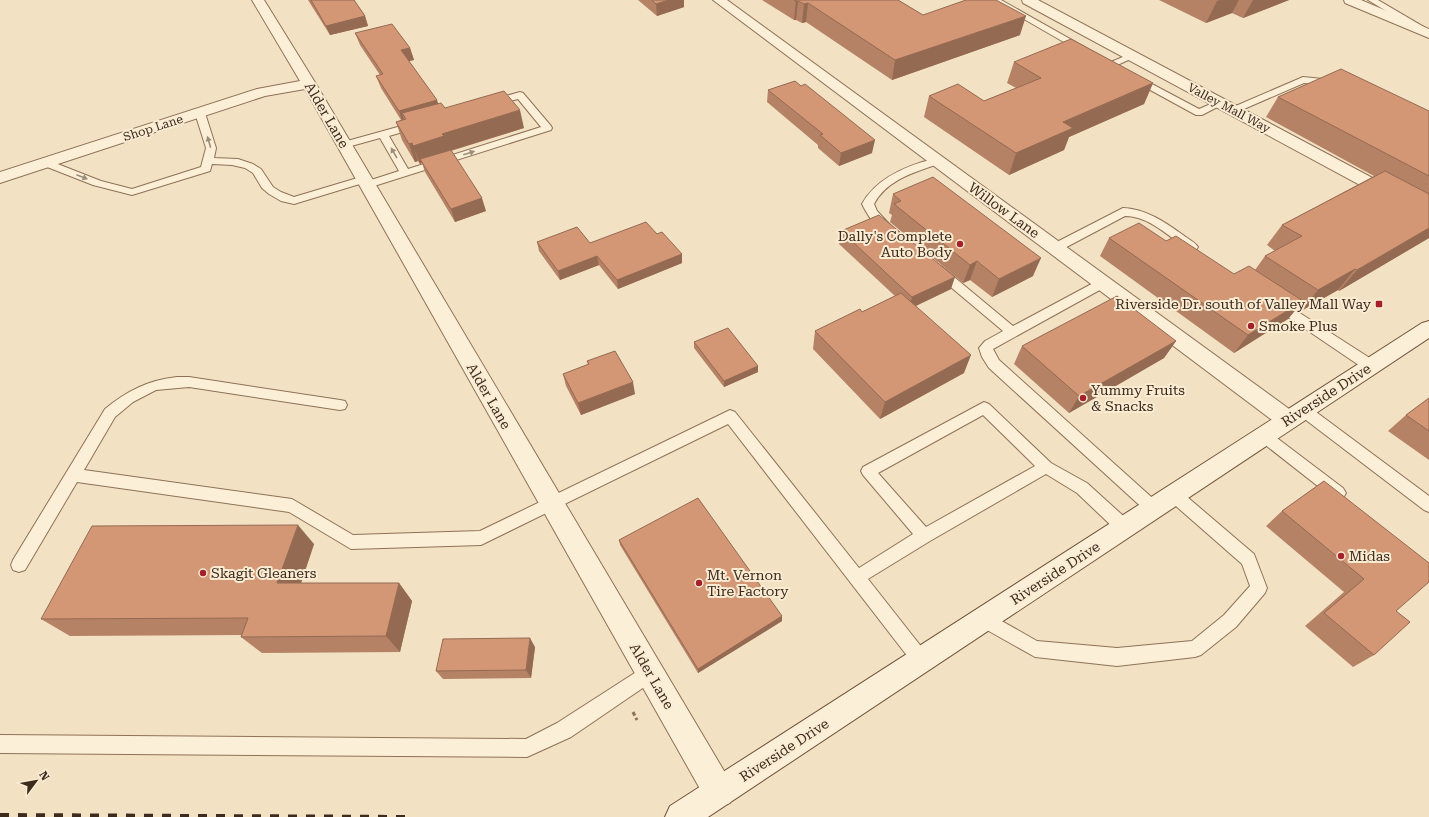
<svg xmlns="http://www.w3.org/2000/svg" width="1429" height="817" font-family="'Roboto Serif',serif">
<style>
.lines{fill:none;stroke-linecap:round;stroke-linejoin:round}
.lane-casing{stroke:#8f7157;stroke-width:2}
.street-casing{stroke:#8f7157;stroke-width:2}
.secondary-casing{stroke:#71523a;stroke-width:2}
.path{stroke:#8f7157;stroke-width:3;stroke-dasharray:4 2.5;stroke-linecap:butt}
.lane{fill:#fcefd7;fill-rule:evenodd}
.street{fill:#fcefd7;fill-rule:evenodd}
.secondary{fill:#fcefd7;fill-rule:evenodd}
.rail{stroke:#3d2b1d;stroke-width:4;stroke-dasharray:9 9;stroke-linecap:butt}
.wall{fill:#b68265}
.shaded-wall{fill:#946a52}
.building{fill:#d49775;stroke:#946a52}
.oneway{fill:#9c8d7a}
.poi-dot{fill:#a4212a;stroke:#f9ecd3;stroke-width:1.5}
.labels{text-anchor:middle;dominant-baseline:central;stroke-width:4;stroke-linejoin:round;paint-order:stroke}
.far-street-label{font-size:12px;fill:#3d2b1d;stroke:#f9ecd3}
.street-label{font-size:14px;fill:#3d2b1d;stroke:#f9ecd3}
.poi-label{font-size:14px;fill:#3d2b1d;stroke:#f9ecd3;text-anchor:start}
</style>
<rect width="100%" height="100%" fill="#f2e1c3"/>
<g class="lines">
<defs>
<path id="lane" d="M 991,0 L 1001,0 L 1111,62 L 1132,53 L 1137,56 L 1113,67 L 1107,67 Z
M 1368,0 L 1378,0 L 1429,30 L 1429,37 Z
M 1135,75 L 1199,109 L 1220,100 L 1225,103 L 1202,115 L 1196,115 L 1132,80 L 1130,78 L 1132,76 Z
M 1303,77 L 1333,80 L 1338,83 L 1333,86 L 1304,83 L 1237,112 L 1231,112 L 1229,110 L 1231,108 Z
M 520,92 L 523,93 L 551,126 L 552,128 L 551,130 L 371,187 L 363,187 L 362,185 L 363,183 L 294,204 L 281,201 L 269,194 L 262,188 L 253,173 L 245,168 L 232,165 L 212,164 L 210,171 L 132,195 L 93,185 L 42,165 L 41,163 L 42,161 L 50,161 L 101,181 L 132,189 L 201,167 L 206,148 L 195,113 L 200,110 L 205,113 L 216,148 L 214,158 L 238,159 L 253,164 L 261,169 L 273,187 L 281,192 L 294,197 L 364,176 L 368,177 L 369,179 L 368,181 L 399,171 L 380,138 L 344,148 L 340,147 L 339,145 L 340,143 L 412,123 L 420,123 L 421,125 L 420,127 L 389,136 L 408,169 L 541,127 L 518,99 L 491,106 L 486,103 L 488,101 Z
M 937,158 L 942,161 L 941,163 C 916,172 887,179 874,204 L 877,211 L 894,229 L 892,232 C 879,235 867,214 862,204 C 877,177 908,165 937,158 Z
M 1123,208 C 1146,209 1165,222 1183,235 C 1188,239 1195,242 1198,247 L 1196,250 L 1188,250 C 1170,237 1149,216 1125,216 L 1059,251 L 1051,251 L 1049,248 L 1051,245 Z
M 938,266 L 942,267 L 1013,326 L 1099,280 L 1103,279 L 1107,280 L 1109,283 L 1107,286 L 993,349 L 999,360 L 1158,503 L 1161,508 L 1158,513 L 1153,515 L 1148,513 L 989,368 L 982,357 L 979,348 L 985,341 L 1003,331 L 934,273 L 932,270 L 934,267 Z
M 1277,300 L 1281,301 L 1376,362 L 1378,366 L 1376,370 L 1371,371 L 1366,370 L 1273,307 L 1271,304 L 1273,301 Z
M 177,377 L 189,377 L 340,400 L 345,401 L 347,405 L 345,409 L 340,410 L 189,387 L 156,390 L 133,402 L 115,417 L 84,470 L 292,499 L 353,535 L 480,531 L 730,410 L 735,412 L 859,568 L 913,534 L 863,475 L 861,471 L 863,467 L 984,402 L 989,404 L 1051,463 L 1087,483 L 1130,522 L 1132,527 L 1130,532 L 1124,534 L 1118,532 L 1077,493 L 1046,474 L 930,541 L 868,579 L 927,654 L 930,660 L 927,666 L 921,669 L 915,666 L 728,424 L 481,545 L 351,549 L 289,512 L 77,482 L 25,570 L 19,572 L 13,570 L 11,565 L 13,560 L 105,409 C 127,391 148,380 177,377 ZM 983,415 L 1035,466 L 926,527 L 878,473 Z
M 1303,404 L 1308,406 L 1429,496 L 1429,512 L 1424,510 L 1298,414 L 1296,410 L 1298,406 Z
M 1264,430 L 1269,432 L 1343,488 L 1346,493 L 1343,498 L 1338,499 L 1333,498 L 1259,440 L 1257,436 L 1259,432 Z
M 1174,488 L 1179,490 L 1254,554 L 1267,588 L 1265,593 L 1236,627 L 1201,655 L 1195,657 L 1117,666 L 1035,657 L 978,625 L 976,619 L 978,613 L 984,611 L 1037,641 L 1117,648 L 1192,641 L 1224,615 L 1250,586 L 1242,564 L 1169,500 L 1166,495 L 1169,490 Z
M 650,664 L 656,667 L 659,673 L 656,679 L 571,737 L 527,757 L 0,753 L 0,735 L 526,739 L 557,723 L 644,667 Z"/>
<path id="street" d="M 252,0 L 264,0 L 316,84 L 730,781 L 734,792 L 730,803 L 719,807 L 708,803 L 305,89 L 265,96 L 0,183 L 0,172 L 257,89 L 300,81 Z
M 713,0 L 727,0 L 1296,414 L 1299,420 L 1296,426 L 1288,429 L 1280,426 Z
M 1022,0 L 1038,0 L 1429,208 L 1429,221 L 1423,219 L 1023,3 Z
M 1344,0 L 1361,0 L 1429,29 L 1429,38 L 1345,3 Z"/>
<path id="secondary" d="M 1429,321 L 1429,338 L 708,817 L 665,817 L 670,806 L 1422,323 Z"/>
</defs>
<use href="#lane" class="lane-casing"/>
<use href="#street" class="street-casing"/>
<use href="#secondary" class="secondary-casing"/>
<path class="path" d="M 633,712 L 637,720"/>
<use href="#lane" class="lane"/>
<use href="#street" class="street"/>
<use href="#secondary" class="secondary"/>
<path class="rail" d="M 0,815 L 411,817"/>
</g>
<path class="wall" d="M 308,0 L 354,0 L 365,16 L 368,26 L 330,35 Z
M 638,0 L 684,0 L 684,7 L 657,16 Z
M 762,0 L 898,0 L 923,15 L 1020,35 L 892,80 L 806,22 L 802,23 L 796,20 L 794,20 Z
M 1159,0 L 1289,0 L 1243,18 L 1232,13 L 1206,23 Z
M 355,33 L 410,48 L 414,60 L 409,61 L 438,103 L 445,108 L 524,128 L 451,151 L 486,211 L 455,222 L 425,172 L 422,163 L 420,164 L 418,161 L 415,162 L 402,140 L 396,122 L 401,120 L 381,88 L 376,76 L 380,75 L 360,45 Z
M 1014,62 L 1153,83 L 1144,104 L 1069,137 L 1064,150 L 1009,175 L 924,117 L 929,96 L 984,101 L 1016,88 L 1007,83 Z
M 768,90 L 872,153 L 839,166 L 818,148 L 818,145 L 767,102 Z
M 1278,97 L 1429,111 L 1429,238 L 1339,291 L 1338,290 L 1301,311 L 1297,308 L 1288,319 L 1234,353 L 1100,256 L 1109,238 L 1166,241 L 1234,274 L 1255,270 L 1265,256 L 1275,251 L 1267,245 L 1282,225 L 1374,176 L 1266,117 Z
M 893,194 L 1033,276 L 992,297 L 970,280 L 963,283 L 890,222 L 892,215 L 889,213 Z
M 841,231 L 951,289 L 916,306 L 964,373 L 880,419 L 813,349 L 815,331 L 862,312 L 895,296 L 839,244 Z
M 657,234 L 682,254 L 682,263 L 618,289 L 599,265 L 560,280 L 539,251 L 537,242 L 590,243 Z
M 1176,341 L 1164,358 L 1069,413 L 1014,364 L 1022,346 Z
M 694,342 L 758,366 L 758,372 L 724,387 L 694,348 Z
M 587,361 L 635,394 L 581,415 L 566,386 L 563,374 L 588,365 Z
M 1429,398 L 1429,460 L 1388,431 L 1406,415 Z
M 1324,481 L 1396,611 L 1374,655 L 1353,667 L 1305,626 L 1344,592 L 1266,526 L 1282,511 Z
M 619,540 L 782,616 L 782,621 L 698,673 L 620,545 Z
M 314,544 L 301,583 L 399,583 L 412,601 L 400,652 L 262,653 L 241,637 L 242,635 L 70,636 L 41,619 Z
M 535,647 L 531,678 L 443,679 L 436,671 Z"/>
<path class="shaded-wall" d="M 669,0 L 684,0 L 684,7 L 657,16 L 656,4 Z
M 1220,0 L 1239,0 L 1232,13 L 1206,23 L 1217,1 Z
M 1253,0 L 1289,0 L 1243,18 Z
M 796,1 L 798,1 L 796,20 L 794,20 Z
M 808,3 L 806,22 L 802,23 L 804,4 Z
M 365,16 L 368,26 L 330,35 L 326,26 Z
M 1026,16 L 1020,35 L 892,80 L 895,60 Z
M 410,48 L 414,60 L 405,62 L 401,50 Z
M 1153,83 L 1144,104 L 1069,137 L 1064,150 L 1009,175 L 1016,153 L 1063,122 Z
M 437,100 L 441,113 L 406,119 L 402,113 L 405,123 L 403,124 L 399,111 Z
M 520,110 L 524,128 L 449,151 L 420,159 L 422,163 L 420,164 L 413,146 L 442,134 Z
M 875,140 L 872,153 L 839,166 L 841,153 Z
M 412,143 L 418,161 L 415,162 L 409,144 Z
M 482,198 L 486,211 L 455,222 L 451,209 Z
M 1429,228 L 1429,238 L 1339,291 L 1357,270 Z
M 682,254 L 682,263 L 618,289 L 617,280 Z
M 597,256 L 599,265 L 560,280 L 558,271 Z
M 1041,258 L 1033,276 L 992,297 L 999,279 Z
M 977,261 L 970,280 L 963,283 L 970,265 Z
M 1355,269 L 1338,290 L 1301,311 L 1318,290 Z
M 955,277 L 951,289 L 909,309 L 912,297 Z
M 1303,301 L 1288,319 L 1234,353 L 1248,335 Z
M 1176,341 L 1164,358 L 1069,413 L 1079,396 Z
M 971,355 L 964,373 L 880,419 L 885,402 Z
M 758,366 L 758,372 L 724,387 L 724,381 Z
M 633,382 L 635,394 L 581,415 L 578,403 Z
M 298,525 L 314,544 L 295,601 L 277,583 Z
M 399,583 L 412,601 L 400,652 L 386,636 Z
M 782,616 L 782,621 L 698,673 L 698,669 Z
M 530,638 L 535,647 L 531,678 L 526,670 Z"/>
<path class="building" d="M 311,0 L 354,0 L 365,16 L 326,26 Z
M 652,0 L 669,0 L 656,4 Z
M 794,0 L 898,0 L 923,15 L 966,0 L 996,0 L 1026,16 L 895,60 L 808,3 L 804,4 L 798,1 L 796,1 Z
M 392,24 L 410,48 L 401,50 L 437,100 L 399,111 L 376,76 L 383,74 L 355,33 Z
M 1071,39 L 1153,83 L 1063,122 L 1073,128 L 1016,153 L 929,96 L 958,84 L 984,101 L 1041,78 L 1014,62 Z
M 1341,69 L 1429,111 L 1429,176 L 1278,97 Z
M 795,81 L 801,86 L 805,84 L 875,140 L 841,153 L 820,135 L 823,134 L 768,90 Z
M 504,91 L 520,110 L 442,134 L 444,136 L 413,146 L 412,143 L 409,144 L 396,122 L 406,119 L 402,113 L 441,103 L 445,108 Z
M 451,150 L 482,198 L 451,209 L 420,159 Z
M 1385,171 L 1429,194 L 1429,228 L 1357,270 L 1355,269 L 1318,290 L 1265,256 L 1302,236 L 1282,225 Z
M 933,177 L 1041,258 L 999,279 L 977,261 L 970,265 L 894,204 L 901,201 L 893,194 Z
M 879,215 L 955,277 L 912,297 L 841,231 Z
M 646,222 L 657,234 L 662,232 L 682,254 L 617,280 L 597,256 L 558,271 L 537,242 L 577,227 L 590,243 Z
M 1139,223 L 1166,241 L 1176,236 L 1234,274 L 1249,266 L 1303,301 L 1248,335 L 1109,238 Z
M 901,293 L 971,355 L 885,402 L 815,331 L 860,309 L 862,312 Z
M 1117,296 L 1176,341 L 1079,396 L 1022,346 Z
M 728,328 L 758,366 L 724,381 L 694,342 Z
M 615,351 L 633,382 L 578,403 L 563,374 L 589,364 L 587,361 Z
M 1429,398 L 1429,431 L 1406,415 Z
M 1324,481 L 1429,563 L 1429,582 L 1396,611 L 1410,622 L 1374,655 L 1324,613 L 1364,579 L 1282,511 Z
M 698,498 L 782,616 L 698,669 L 619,540 Z
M 298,525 L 277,583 L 399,583 L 386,636 L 241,637 L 248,618 L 41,619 L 92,526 Z
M 530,638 L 526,670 L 436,671 L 443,639 Z"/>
<defs><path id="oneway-solid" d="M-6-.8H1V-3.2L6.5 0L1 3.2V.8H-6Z"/></defs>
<g class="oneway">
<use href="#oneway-solid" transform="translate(209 142) rotate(-106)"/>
<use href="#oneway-solid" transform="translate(394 153) rotate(-120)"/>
<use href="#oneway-solid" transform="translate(469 153) rotate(-17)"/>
<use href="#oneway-solid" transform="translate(82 177) rotate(21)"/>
</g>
<g class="poi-dot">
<circle cx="960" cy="244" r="4"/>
<rect x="1375" y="300" width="8" height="8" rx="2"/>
<circle cx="1251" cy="326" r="4"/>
<circle cx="1083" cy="398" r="4"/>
<circle cx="1341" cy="556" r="4"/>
<circle cx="203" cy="573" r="4"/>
<circle cx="699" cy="583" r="4"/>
</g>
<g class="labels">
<g class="far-street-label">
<text transform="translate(1229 108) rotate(28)">Valley Mall Way</text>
<text transform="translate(153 128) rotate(-18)">Shop Lane</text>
</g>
<g class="street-label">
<text transform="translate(327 115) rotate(60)">Alder Lane</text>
<text transform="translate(1004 210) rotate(36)">Willow Lane</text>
<text transform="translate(1326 395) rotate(-33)">Riverside Drive</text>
<text transform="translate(489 396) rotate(60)">Alder Lane</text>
<text transform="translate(1055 573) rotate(-33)">Riverside Drive</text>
<text transform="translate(652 676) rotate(60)">Alder Lane</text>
<text transform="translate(784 750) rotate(-33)">Riverside Drive</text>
</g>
<g class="poi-label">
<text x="952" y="236" text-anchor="end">Dally's Complete<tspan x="952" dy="16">Auto Body</tspan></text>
<text x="1371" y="304" text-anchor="end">Riverside Dr. south of Valley Mall Way</text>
<text x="1259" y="326">Smoke Plus</text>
<text x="1091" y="390">Yummy Fruits<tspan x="1091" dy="16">&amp; Snacks</tspan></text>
<text x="1349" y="556">Midas</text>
<text x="211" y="573">Skagit Gleaners</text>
<text x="707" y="575">Mt. Vernon<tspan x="707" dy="16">Tire Factory</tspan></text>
</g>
</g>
<g transform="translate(36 781) rotate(58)" stroke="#f9ecd3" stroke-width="3" paint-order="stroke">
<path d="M0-3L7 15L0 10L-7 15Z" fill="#3d2b1d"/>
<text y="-6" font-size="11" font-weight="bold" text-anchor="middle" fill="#3d2b1d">N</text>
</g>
</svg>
